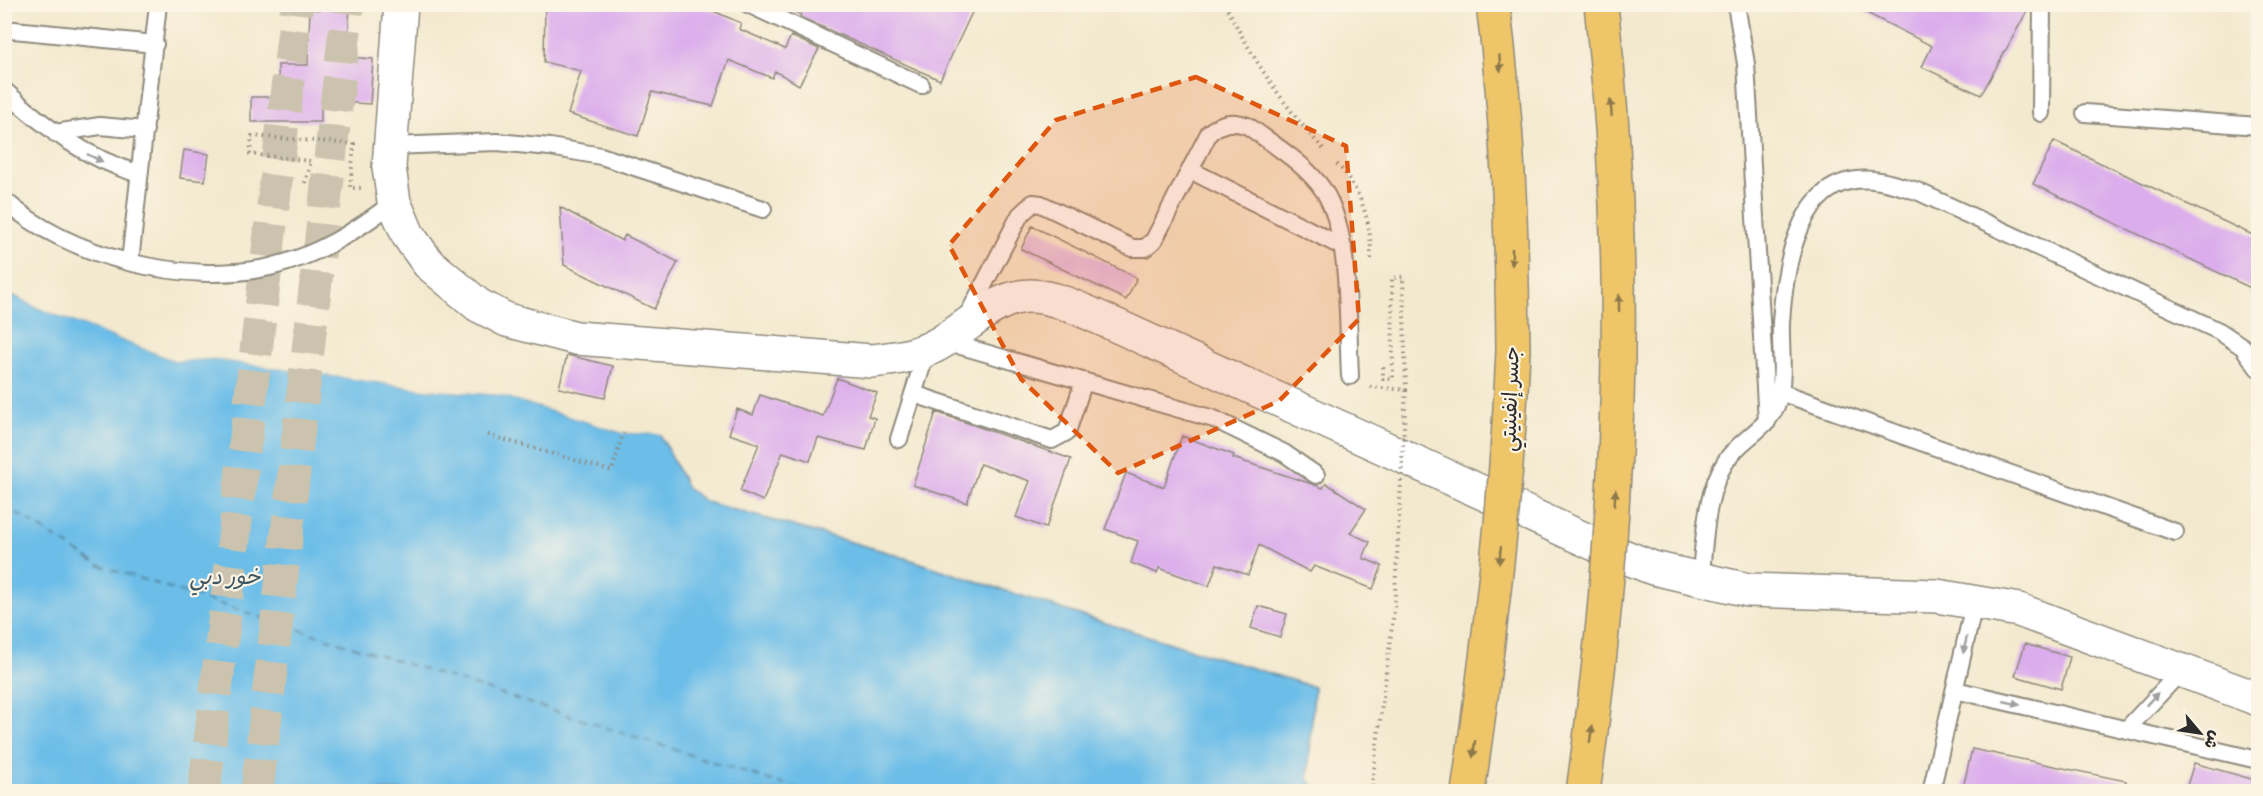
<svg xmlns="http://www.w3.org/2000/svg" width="2263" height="796" font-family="Caveat,'Playpen Sans Arabic',sans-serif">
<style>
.water{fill:#6cbde8;stroke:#4c748a;stroke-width:1.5}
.pier{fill:#f3e9cf}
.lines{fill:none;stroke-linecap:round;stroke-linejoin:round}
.ferry{stroke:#3e5764;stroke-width:1.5;stroke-dasharray:8 6;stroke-linecap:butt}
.building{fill:#dbadec}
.primary-tunnel{stroke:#cbc3ae;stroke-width:33;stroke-dasharray:33 16;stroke-linecap:butt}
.lane-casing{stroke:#8f8a7d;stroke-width:20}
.street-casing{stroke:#8f8a7d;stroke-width:36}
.highway-casing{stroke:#8f8a7d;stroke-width:36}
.path{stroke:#8f8a7d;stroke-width:4;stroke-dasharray:1.5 4.5;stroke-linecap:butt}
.lane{stroke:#fff;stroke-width:16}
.street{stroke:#fff;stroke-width:33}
.highway{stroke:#eec569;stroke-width:33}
.highway-bridge-casing{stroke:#8f8a7d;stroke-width:36;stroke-linecap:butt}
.path-bridge{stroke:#8f8a7d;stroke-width:4;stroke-dasharray:1.5 4.5;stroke-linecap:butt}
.highway-bridge{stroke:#eec569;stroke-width:33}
.oneway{fill:#8c784a}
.oneway2{fill:#a0a0a0}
.marked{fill:#df570e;fill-opacity:0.2;stroke:#df570e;stroke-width:4.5;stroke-dasharray:12 8;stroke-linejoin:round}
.labels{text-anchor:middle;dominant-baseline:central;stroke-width:4.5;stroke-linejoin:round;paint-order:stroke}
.street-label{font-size:21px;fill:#2b2b2b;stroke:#fcf5e5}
.water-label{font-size:22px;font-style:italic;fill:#3e5764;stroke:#fcf5e5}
</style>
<rect width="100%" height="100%" fill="#fcf5e5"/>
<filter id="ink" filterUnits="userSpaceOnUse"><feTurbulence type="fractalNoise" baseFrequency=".0167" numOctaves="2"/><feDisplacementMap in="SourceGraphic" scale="12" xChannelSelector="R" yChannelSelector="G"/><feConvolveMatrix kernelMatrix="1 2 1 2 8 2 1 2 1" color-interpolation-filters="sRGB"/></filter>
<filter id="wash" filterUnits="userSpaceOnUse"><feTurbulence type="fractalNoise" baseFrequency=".008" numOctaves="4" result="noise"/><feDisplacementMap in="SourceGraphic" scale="24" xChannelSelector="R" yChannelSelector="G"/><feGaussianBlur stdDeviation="1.35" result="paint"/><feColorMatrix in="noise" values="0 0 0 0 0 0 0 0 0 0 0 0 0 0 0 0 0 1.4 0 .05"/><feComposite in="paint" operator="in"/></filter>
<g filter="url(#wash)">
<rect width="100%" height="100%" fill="#f3e9cf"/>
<path class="water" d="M 4,290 L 36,307 L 176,361 L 212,359 L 424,389 L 500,395 L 623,433 L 660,434 L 687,488 L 706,502 L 887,552 L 1086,617 L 1314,687 L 1308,779 L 1317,791 L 5,791 Z"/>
<path class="pier" d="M 5,288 L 37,305 L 176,358 L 212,356 L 424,386 L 500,392 L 623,430 L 660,431 L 660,434 L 623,433 L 500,395 L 424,389 L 212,359 L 176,361 L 36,307 L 5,290 Z"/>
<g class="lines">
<path class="ferry" d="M 4,505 L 98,565 L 807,792"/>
</g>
<g id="blocks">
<path class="building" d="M 322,4 L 350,4 L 347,57 L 373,59 L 370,104 L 321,101 L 321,122 L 251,122 L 251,97 L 279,97 L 278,65 L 308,65 L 310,9 L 322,10 Z
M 545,4 L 697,4 L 741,23 L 739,29 L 785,49 L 791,36 L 819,49 L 799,85 L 775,71 L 772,78 L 729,60 L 713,106 L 652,92 L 638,136 L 568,114 L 581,71 L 544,62 Z
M 780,4 L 976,4 L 940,80 L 800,17 L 801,15 Z
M 1849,4 L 2031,4 L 1981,95 L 1922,67 L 1932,46 Z
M 2054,141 L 2259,238 L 2259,292 L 2033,184 Z
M 184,150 L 209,154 L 205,181 L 180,178 Z
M 560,207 L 622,241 L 625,235 L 678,262 L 654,309 L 564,265 Z
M 1032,226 L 1137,278 L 1126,300 L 1021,249 Z
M 567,355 L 613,366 L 605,398 L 559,388 Z
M 837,378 L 877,393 L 868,416 L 875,418 L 866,450 L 818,438 L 810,461 L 783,452 L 763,501 L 740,491 L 759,444 L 729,434 L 737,409 L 753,415 L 760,395 L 823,416 Z
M 936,412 L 1071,459 L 1046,528 L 1016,517 L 1030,481 L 980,464 L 967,503 L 913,485 Z
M 1182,436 L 1234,455 L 1233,458 L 1315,485 L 1323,488 L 1326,483 L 1366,509 L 1350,533 L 1370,542 L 1363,558 L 1382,566 L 1373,589 L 1314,566 L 1310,572 L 1259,545 L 1248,575 L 1217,564 L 1209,586 L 1159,568 L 1157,573 L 1131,563 L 1138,541 L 1105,529 L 1126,473 L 1164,487 Z
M 1258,606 L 1287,614 L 1280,637 L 1251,628 Z
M 2025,644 L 2070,657 L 2061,689 L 2015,676 Z
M 1972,749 L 2126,781 L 2125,792 L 1978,792 L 1963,788 Z
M 2194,763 L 2259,781 L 2259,792 L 2185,792 Z"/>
</g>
</g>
<g filter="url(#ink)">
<use href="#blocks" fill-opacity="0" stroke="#8f8a7d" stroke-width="1.5"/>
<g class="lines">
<path class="primary-tunnel" d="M 204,792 L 297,4
M 257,792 L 348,4"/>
<defs>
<path id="lane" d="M 748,4 L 921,85
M 1736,4 L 1746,64 L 1767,422
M 4,29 L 155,44
M 4,90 C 45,128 86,158 139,174
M 2041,113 L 2042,4
M 2085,113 L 2258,126
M 55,133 L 100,126 L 145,130
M 391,146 L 497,142 L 550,147 L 601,156 L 763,209
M 1190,170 L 1343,247
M 4,200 C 69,258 186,286 270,267 C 317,256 356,231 394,202
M 130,262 L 158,4
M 967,317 L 1020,215 L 1033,203 L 1041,204 L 1132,248 L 1145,248 L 1154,240 L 1209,133 C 1222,122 1232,120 1248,126 C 1274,145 1306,164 1324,191 C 1352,236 1347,323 1350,376
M 944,341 L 1214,419 L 1284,453 L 1316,475
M 1780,392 L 2175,532
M 914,394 L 1052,440 L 1067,432 L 1084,381
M 899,439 L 927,350
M 1700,581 C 1705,542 1704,495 1726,461 C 1741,437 1770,429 1778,400 C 1785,376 1780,347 1781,322 C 1784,276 1795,192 1850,181 C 1873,176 1896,185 1917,191 L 2219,331 L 2243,347 L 2258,368
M 1955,690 L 2258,760
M 2126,730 L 2181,671
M 1931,792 L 1975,600"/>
<path id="street" d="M 401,4 L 389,167 L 394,202 L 408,235 L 428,263 L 478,305 L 507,320 L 576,338 L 872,361 C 890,359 909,357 926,350 C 962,336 991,295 1032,296 C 1056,297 1081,310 1102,319 L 1608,550 L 1653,568 L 1748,590 L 1937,596 L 2019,610 L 2258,699"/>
<path id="highway" d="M 1493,4 C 1508,120 1512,235 1513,350"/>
</defs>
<use href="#lane" class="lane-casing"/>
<use href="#street" class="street-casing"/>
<use href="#highway" class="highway-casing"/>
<path class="path" d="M 1225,4 C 1253,60 1284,107 1326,152
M 1337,164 C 1363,192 1372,225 1371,262
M 305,183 L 311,161 L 250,154 L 252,136 L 354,144 L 350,188 L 361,188
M 1370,387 L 1406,390 L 1403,277 L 1392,278 L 1393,379 L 1383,379 L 1383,367
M 488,435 L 612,471 L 623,433"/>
<use href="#lane" class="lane"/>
<use href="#street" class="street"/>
<use href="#highway" class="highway"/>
<defs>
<path id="highway-bridge" d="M 1468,792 C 1489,644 1507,499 1513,350
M 1583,792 C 1620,525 1631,273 1601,4"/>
</defs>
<use href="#highway-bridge" class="highway-bridge-casing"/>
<path class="path-bridge" d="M 1371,792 L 1394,611 L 1406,390"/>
<use href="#highway-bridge" class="highway-bridge"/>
</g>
<defs><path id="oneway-solid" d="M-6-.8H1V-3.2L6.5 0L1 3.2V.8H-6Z" transform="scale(1.5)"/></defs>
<g class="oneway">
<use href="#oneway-solid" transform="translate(1500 63) rotate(85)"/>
<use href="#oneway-solid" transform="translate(1611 108) rotate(-95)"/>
<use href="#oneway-solid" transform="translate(1512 257) rotate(90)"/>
<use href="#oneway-solid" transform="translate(1619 303) rotate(-90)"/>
<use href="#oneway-solid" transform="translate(1615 498) rotate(-86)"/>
<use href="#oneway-solid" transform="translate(1500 555) rotate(96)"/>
<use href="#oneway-solid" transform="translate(1591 734) rotate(-82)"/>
<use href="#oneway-solid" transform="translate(1474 749) rotate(98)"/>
</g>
<g class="oneway2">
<use href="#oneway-solid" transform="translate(95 158) rotate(26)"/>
<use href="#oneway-solid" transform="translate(1965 645) rotate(103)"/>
<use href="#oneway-solid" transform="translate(2152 699) rotate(-47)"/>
<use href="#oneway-solid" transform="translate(2012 703) rotate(13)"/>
</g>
</g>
<path class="marked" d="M 1196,77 L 1346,146 L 1359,319 L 1279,401 L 1118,473 L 1021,379 L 949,245 L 1056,120 Z"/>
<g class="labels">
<g class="street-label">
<text transform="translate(1510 399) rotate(-88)">جسر إنفينيتي</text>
</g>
<g class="water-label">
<text x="225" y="577">خور دبي</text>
</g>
</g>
<rect width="2263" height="796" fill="none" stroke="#fcf5e5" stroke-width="24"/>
<g transform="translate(2200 733) rotate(119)" stroke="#fcf5e5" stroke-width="4.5" paint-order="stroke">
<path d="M0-4.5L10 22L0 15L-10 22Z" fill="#2b2b2b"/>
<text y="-9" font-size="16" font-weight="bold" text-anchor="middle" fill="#2b2b2b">ش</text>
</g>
</svg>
